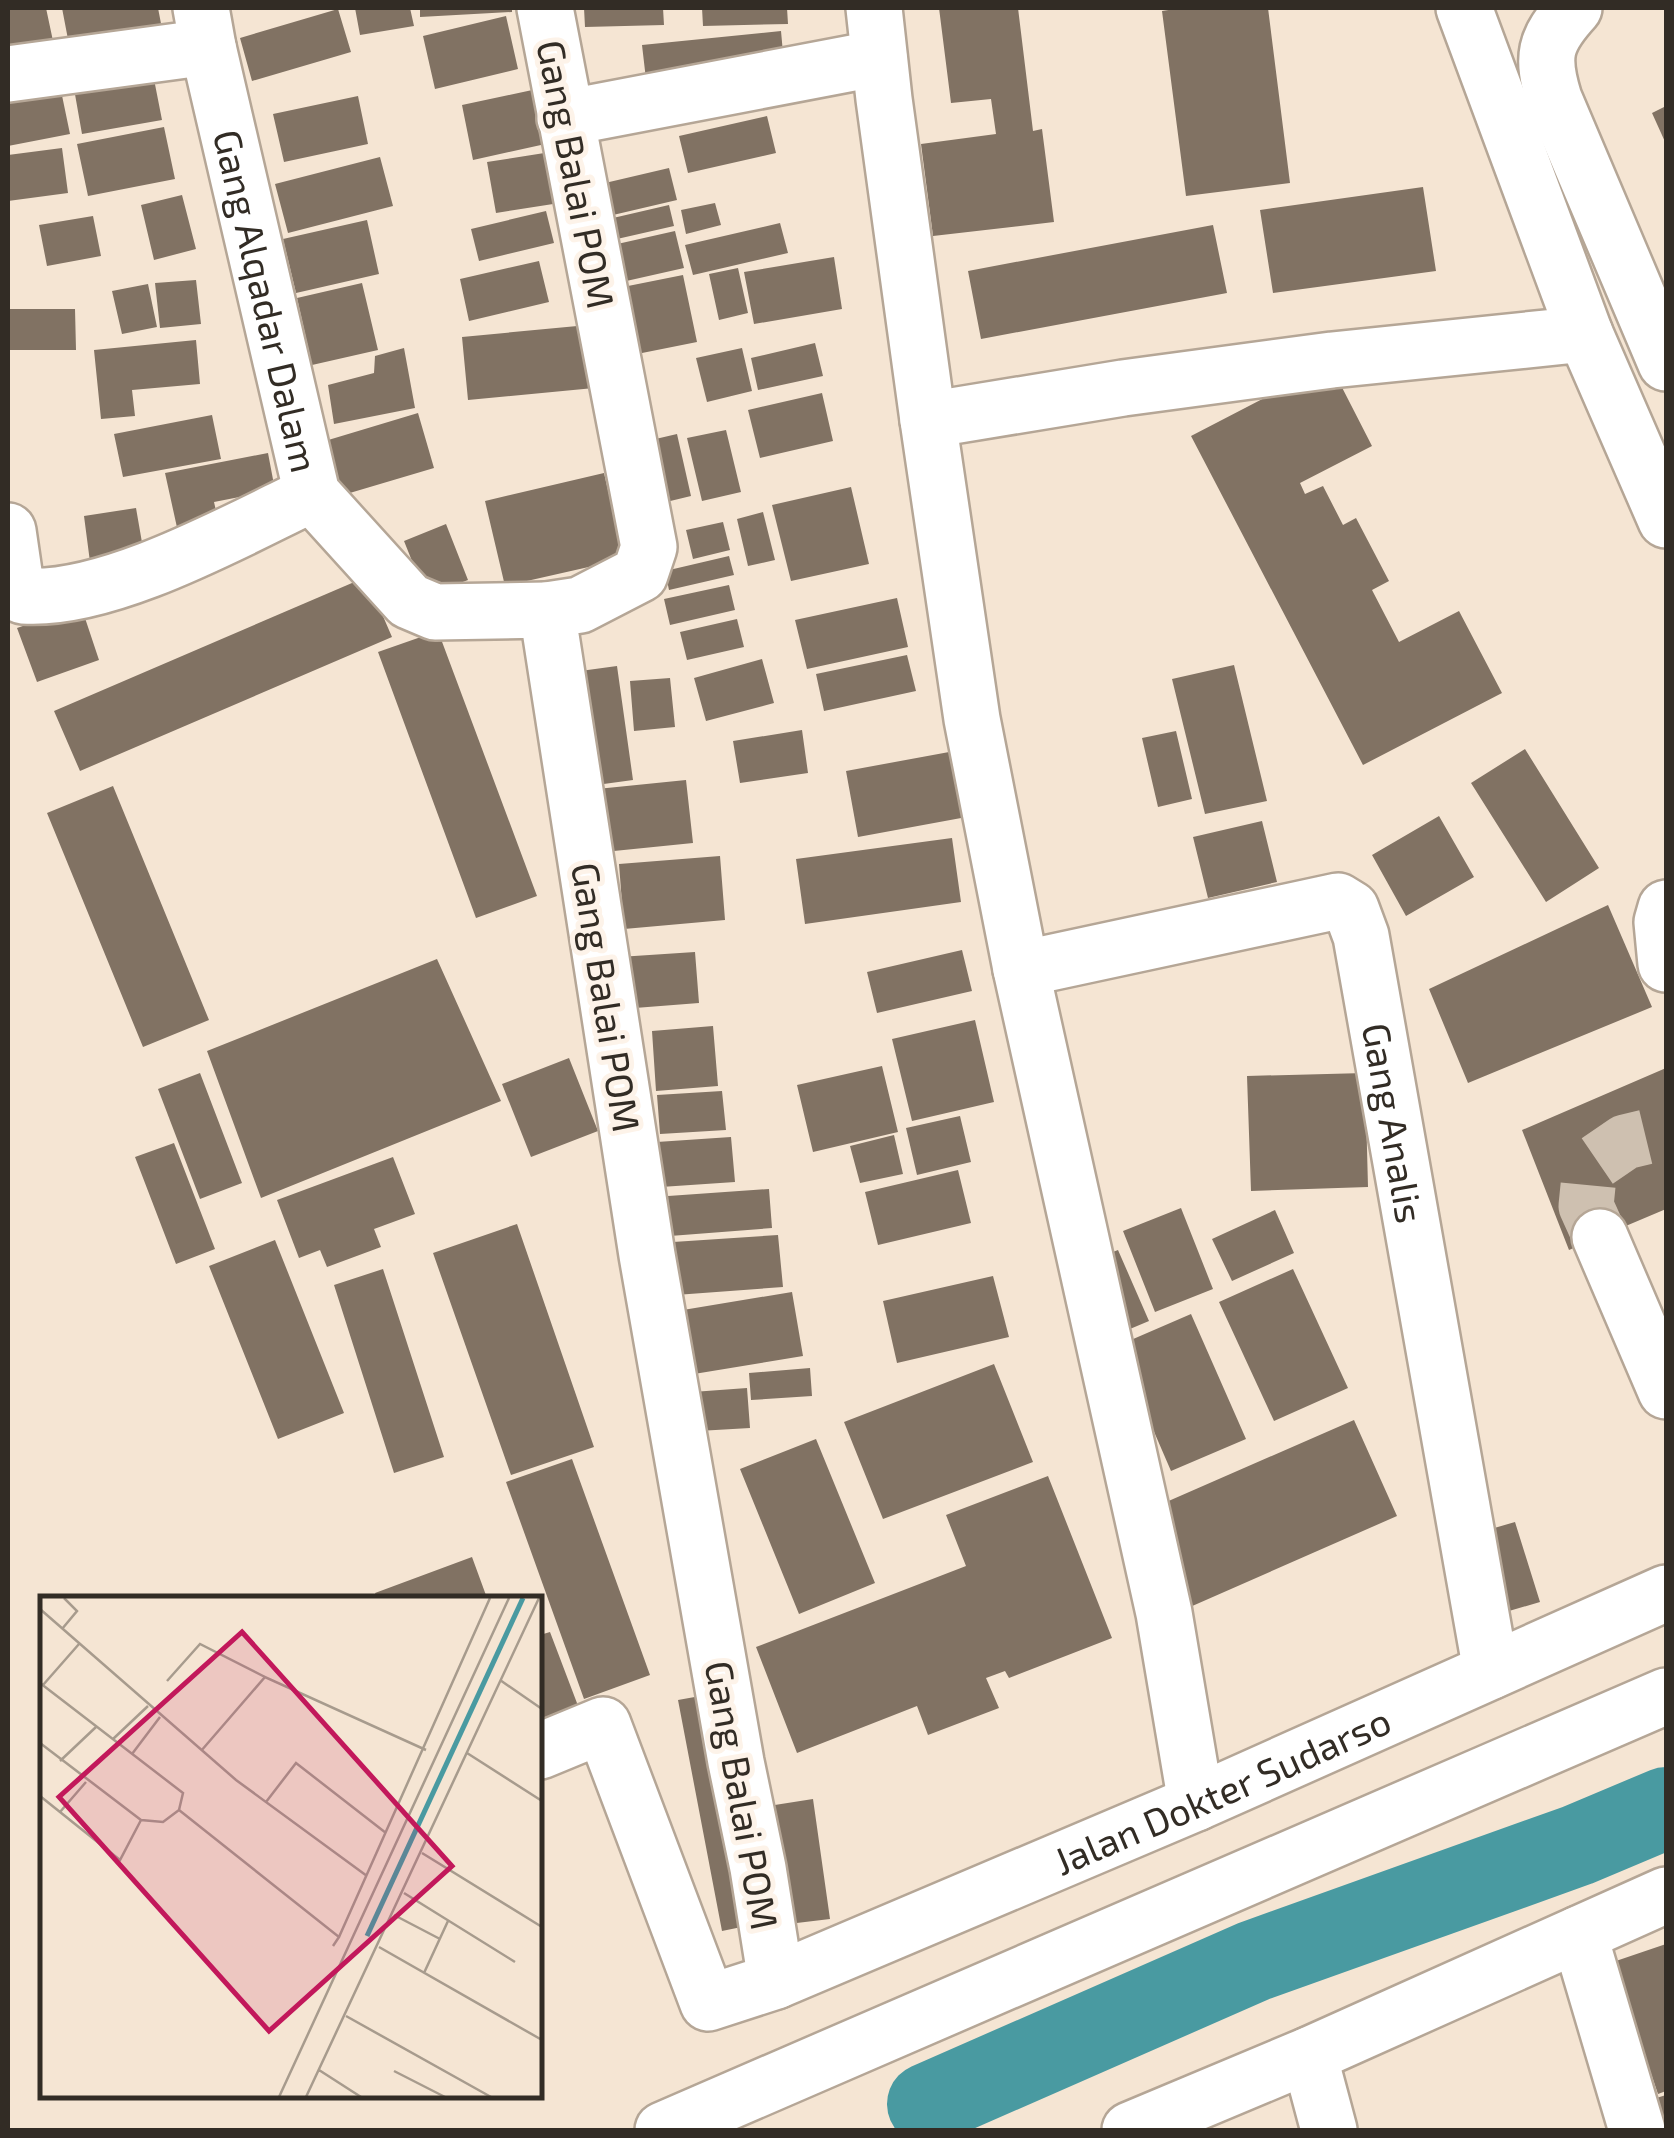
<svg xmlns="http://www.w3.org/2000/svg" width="1674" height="2138" font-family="'Exo 2',sans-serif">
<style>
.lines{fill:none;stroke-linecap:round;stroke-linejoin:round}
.river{stroke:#499aa1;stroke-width:82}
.building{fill:#817263}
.minor-tunnel{stroke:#cec0b0;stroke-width:55;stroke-dasharray:55 28;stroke-linecap:butt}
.minor-casing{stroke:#b5a696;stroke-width:60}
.minor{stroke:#fff;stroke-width:55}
.labels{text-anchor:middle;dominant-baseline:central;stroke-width:10;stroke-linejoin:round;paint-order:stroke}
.street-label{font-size:38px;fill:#322c25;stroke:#fdf3e9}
.inset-river{fill:none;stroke:#499aa1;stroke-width:5}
.inset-road{fill:none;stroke:#a79b8d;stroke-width:2.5}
.view{fill:#c2185b;fill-opacity:0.15;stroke:#c2185b;stroke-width:5}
.inset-edge{fill:none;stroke:#322c25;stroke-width:5}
</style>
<rect width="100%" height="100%" fill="#f5e5d3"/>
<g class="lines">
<path class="river" d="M 928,2104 L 1254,1961 L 1578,1845 L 1666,1808"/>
</g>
<path class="building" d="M 8,8 L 46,8 L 53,41 L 8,50 Z
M 62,8 L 158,8 L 164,39 L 71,55 Z
M 355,8 L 410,8 L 414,26 L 360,35 Z
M 420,8 L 512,8 L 512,12 L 420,17 Z
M 584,8 L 663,8 L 664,25 L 585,27 Z
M 702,8 L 787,8 L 788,24 L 703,26 Z
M 939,8 L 1018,8 L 1033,131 L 1042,129 L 1054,222 L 933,236 L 921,144 L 996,134 L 991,99 L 951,103 Z
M 1174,8 L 1268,8 L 1290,183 L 1186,196 L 1162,11 L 1175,9 Z
M 338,9 L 351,52 L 252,81 L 240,38 Z
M 506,16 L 518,69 L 435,89 L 423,36 Z
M 781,31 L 785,75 L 647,88 L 642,45 Z
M 152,69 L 162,120 L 82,134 L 73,83 Z
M 59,81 L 70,134 L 8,146 L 8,91 Z
M 537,89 L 550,143 L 473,160 L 462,105 Z
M 358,96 L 368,144 L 284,162 L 273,114 Z
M 1666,106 L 1666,144 L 1652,113 Z
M 767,116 L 776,153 L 688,173 L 679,136 Z
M 164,127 L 175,179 L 88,196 L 77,144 Z
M 62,148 L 68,193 L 8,201 L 8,155 Z
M 557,151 L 566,202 L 496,213 L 487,162 Z
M 380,157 L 393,206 L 288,233 L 275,184 Z
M 669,168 L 677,200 L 613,215 L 605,183 Z
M 1423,187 L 1436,271 L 1273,293 L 1260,210 Z
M 182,195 L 196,249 L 154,260 L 141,205 Z
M 715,203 L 721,225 L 686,234 L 681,210 Z
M 669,205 L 674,226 L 617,239 L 613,218 Z
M 546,211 L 554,243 L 479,261 L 471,229 Z
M 93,216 L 101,256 L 47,266 L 39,225 Z
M 367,220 L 379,274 L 296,293 L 283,239 Z
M 780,223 L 788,253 L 693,275 L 685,245 Z
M 1213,225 L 1227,293 L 981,339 L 968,271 Z
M 675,231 L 684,268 L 613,284 L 604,247 Z
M 834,257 L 842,309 L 754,324 L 744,272 Z
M 539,261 L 549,302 L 469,321 L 460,279 Z
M 738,268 L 748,313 L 719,320 L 709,274 Z
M 683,275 L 697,342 L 637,354 L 623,287 Z
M 196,280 L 201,324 L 160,328 L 155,283 Z
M 362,283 L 378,350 L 312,365 L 297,298 Z
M 148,284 L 157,327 L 122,334 L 112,291 Z
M 8,309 L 75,309 L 76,350 L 8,350 Z
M 588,325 L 594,388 L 468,400 L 462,337 Z
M 196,340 L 200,384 L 132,390 L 135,416 L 101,419 L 94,350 Z
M 815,343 L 823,376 L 758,390 L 751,358 Z
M 404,348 L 415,408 L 334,424 L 328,385 L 374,373 L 375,356 Z
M 742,348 L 752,391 L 707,402 L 696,358 Z
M 1330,364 L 1372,446 L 1300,483 L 1305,494 L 1323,486 L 1343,525 L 1356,518 L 1389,581 L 1372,590 L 1399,642 L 1459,611 L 1502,693 L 1363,765 L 1191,436 Z
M 822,393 L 833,441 L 760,458 L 748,410 Z
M 418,413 L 434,468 L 343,495 L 325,441 Z
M 212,415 L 221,459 L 123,477 L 114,434 Z
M 726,430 L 741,492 L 702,501 L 687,438 Z
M 677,434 L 691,496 L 662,503 L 647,441 Z
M 268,453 L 275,490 L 214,502 L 219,524 L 178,532 L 165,473 Z
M 604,473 L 624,559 L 505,586 L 485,501 Z
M 851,487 L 869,564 L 791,581 L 772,505 Z
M 136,508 L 144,554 L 90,562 L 84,516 Z
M 763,512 L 775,560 L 748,566 L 737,519 Z
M 723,522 L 730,550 L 693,559 L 686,530 Z
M 446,524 L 468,580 L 426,596 L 404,541 Z
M 729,556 L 734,575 L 669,590 L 665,571 Z
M 366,577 L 392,637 L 80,771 L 54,711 Z
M 729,585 L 735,610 L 670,625 L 664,599 Z
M 897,598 L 908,647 L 807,669 L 795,620 Z
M 81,606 L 99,660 L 37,682 L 17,628 Z
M 737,619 L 744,647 L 687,660 L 680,632 Z
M 438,631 L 537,896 L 476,918 L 378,652 Z
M 907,655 L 916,691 L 824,711 L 816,674 Z
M 762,659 L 774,703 L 706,721 L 694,678 Z
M 1234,665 L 1267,801 L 1205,814 L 1172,679 Z
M 617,666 L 633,780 L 589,786 L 573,672 Z
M 670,678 L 675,727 L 634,731 L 630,681 Z
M 802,730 L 808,773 L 740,783 L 733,741 Z
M 1176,731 L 1192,799 L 1158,807 L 1142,738 Z
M 1525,749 L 1599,868 L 1546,902 L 1471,783 Z
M 960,750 L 972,816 L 858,837 L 846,771 Z
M 686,780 L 693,843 L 604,852 L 597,789 Z
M 113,786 L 209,1020 L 143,1047 L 47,813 Z
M 1439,816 L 1474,877 L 1406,916 L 1372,855 Z
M 1262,821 L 1277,882 L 1208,898 L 1193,837 Z
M 952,838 L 961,902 L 805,924 L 796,859 Z
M 720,856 L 725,920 L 624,929 L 619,864 Z
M 1608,905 L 1652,1007 L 1468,1083 L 1429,989 Z
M 962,950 L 972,991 L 877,1013 L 867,972 Z
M 695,952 L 699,1003 L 622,1009 L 619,957 Z
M 437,959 L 501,1101 L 261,1198 L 207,1051 Z
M 975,1020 L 994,1102 L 912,1121 L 892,1039 Z
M 713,1026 L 718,1086 L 656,1091 L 652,1031 Z
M 569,1058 L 598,1131 L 531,1157 L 502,1084 Z
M 882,1066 L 898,1132 L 813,1152 L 797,1085 Z
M 1666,1068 L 1666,1209 L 1569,1250 L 1522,1130 Z
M 200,1073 L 242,1183 L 200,1199 L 158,1089 Z
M 1365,1073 L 1368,1187 L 1251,1191 L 1247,1076 Z
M 722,1091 L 726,1130 L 660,1134 L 657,1095 Z
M 960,1116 L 971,1162 L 917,1175 L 906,1128 Z
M 894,1135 L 903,1174 L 860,1183 L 850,1146 Z
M 731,1137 L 735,1182 L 646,1188 L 642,1143 Z
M 174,1143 L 215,1249 L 176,1264 L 135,1157 Z
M 393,1157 L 415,1214 L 374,1229 L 381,1247 L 327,1267 L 320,1250 L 299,1258 L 277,1200 Z
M 958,1170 L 971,1223 L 878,1245 L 865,1192 Z
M 769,1189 L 772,1228 L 657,1237 L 654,1197 Z
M 1181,1208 L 1213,1289 L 1155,1312 L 1123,1231 Z
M 1275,1210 L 1294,1253 L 1232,1281 L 1212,1239 Z
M 517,1224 L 594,1447 L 511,1475 L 433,1253 Z
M 778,1235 L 783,1287 L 662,1296 L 658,1243 Z
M 275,1240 L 344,1413 L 278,1439 L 209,1266 Z
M 1118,1250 L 1149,1321 L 1118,1334 L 1087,1262 Z
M 383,1269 L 444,1457 L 394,1473 L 334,1285 Z
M 1293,1269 L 1348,1388 L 1274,1421 L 1219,1302 Z
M 993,1276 L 1009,1337 L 897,1363 L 883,1301 Z
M 792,1292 L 803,1356 L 694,1374 L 683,1310 Z
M 1191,1314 L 1246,1439 L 1171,1471 L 1117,1346 Z
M 994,1364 L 1033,1462 L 883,1519 L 844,1422 Z
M 810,1368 L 812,1396 L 751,1400 L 749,1373 Z
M 747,1388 L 750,1428 L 681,1432 L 679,1393 Z
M 1354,1420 L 1397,1516 L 1190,1607 L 1148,1510 Z
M 816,1439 L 875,1583 L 799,1614 L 740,1469 Z
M 572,1459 L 650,1675 L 584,1699 L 506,1482 Z
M 1048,1476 L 1112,1638 L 1009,1678 L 1005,1671 L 986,1678 L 999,1708 L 928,1735 L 917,1706 L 797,1753 L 756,1647 L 966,1566 L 946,1515 Z
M 1515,1522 L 1540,1602 L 1509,1611 L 1484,1531 Z
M 472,1557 L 487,1598 L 377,1598 L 375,1593 Z
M 550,1632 L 580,1711 L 540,1726 L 540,1635 Z
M 717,1693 L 761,1923 L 722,1931 L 678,1700 Z
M 813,1799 L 830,1919 L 780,1925 L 762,1807 Z
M 1666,1944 L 1666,2091 L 1658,2094 L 1613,1962 Z
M 1666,2095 L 1666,2130 L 1659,2130 L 1650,2100 Z"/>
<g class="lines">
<path class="minor-tunnel" d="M 1600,1237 L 1586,1206 L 1590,1166 L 1625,1142 L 1658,1134 L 1666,1141"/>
<defs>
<g id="minor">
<path id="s1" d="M 201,8 L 208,47 L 312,494 L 409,601 L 435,612 L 547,610"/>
<path d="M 874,8 L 884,99 L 928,420 L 972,719 L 1021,969 L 1164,1613 L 1196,1803"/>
<path d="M 1464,8 L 1585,334"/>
<path d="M 1574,8 C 1544,41 1541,56 1554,99 L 1666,363"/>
<path d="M 8,74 L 208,47"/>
<path d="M 565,118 L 879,58"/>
<path d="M 928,420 L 1123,388 L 1332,360 L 1585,334 L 1666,520"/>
<path d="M 8,531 L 16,586 L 23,596 C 108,602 235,531 312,494"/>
<path d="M 1666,908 L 1662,922 L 1666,964"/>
<path id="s2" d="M 1021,969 L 1338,901 L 1351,909 L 1361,936 L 1491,1671"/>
<path d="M 1600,1237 L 1666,1391"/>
<path d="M 540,1751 L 603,1725 L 708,2003 L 776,1981 L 758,1868 L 736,1762 L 647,1255 L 547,610 L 580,605 L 640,574 L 649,547 L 545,8"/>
<path d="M 1579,1934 L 1637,2130"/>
<path id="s3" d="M 776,1981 L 1196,1803 L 1666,1593"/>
<path d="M 1309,2055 L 1329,2130"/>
<path d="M 663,2130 L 1666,1696"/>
<path d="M 1130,2130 L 1309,2055 L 1666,1895"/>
</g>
</defs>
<use href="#minor" class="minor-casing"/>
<use href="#minor" class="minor"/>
</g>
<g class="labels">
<g class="street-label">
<text transform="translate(577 174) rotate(79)">Gang Balai POM</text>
<text stroke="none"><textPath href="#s1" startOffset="300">Gang Alqadar Dalam</textPath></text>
<text transform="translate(607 997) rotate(81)">Gang Balai POM</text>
<text stroke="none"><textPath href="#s2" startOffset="558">Gang Analis</textPath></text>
<text stroke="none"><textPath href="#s3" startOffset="485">Jalan Dokter Sudarso</textPath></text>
<text transform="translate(743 1795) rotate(80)">Gang Balai POM</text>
</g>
</g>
<g transform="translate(40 1596)">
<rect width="502" height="502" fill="#f5e5d3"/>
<path class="inset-river" d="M 327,340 L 483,2"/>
<path class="inset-road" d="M 0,13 L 196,184 L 327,280M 22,33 L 37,15 L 24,2M 460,84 L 502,113M 127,85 L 160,48 L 225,81M 0,87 L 143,197 L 139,214 L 299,341 L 293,350M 3,89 L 39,48M 73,143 L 108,110M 0,147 L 101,224 L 123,226 L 139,214M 161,155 L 225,81 L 386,154M 427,157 L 502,205M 92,158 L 120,121M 20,165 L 56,131M 0,200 L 80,264 L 101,224M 226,206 L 256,167 L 346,237M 20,216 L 46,186M 382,257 L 502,331M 364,297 L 475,366M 354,319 L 400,343M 299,341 L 450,2M 339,351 L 502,444M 384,377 L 408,325M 306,420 L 451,501M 279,474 L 321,501M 354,475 L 405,501M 239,501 L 469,2M 266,501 L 499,2"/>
<path class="view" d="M 202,36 L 412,270 L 229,435 L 19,201 Z"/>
<rect width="502" height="502" class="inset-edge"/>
</g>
<rect width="1674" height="2138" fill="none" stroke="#322c25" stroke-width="20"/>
</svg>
